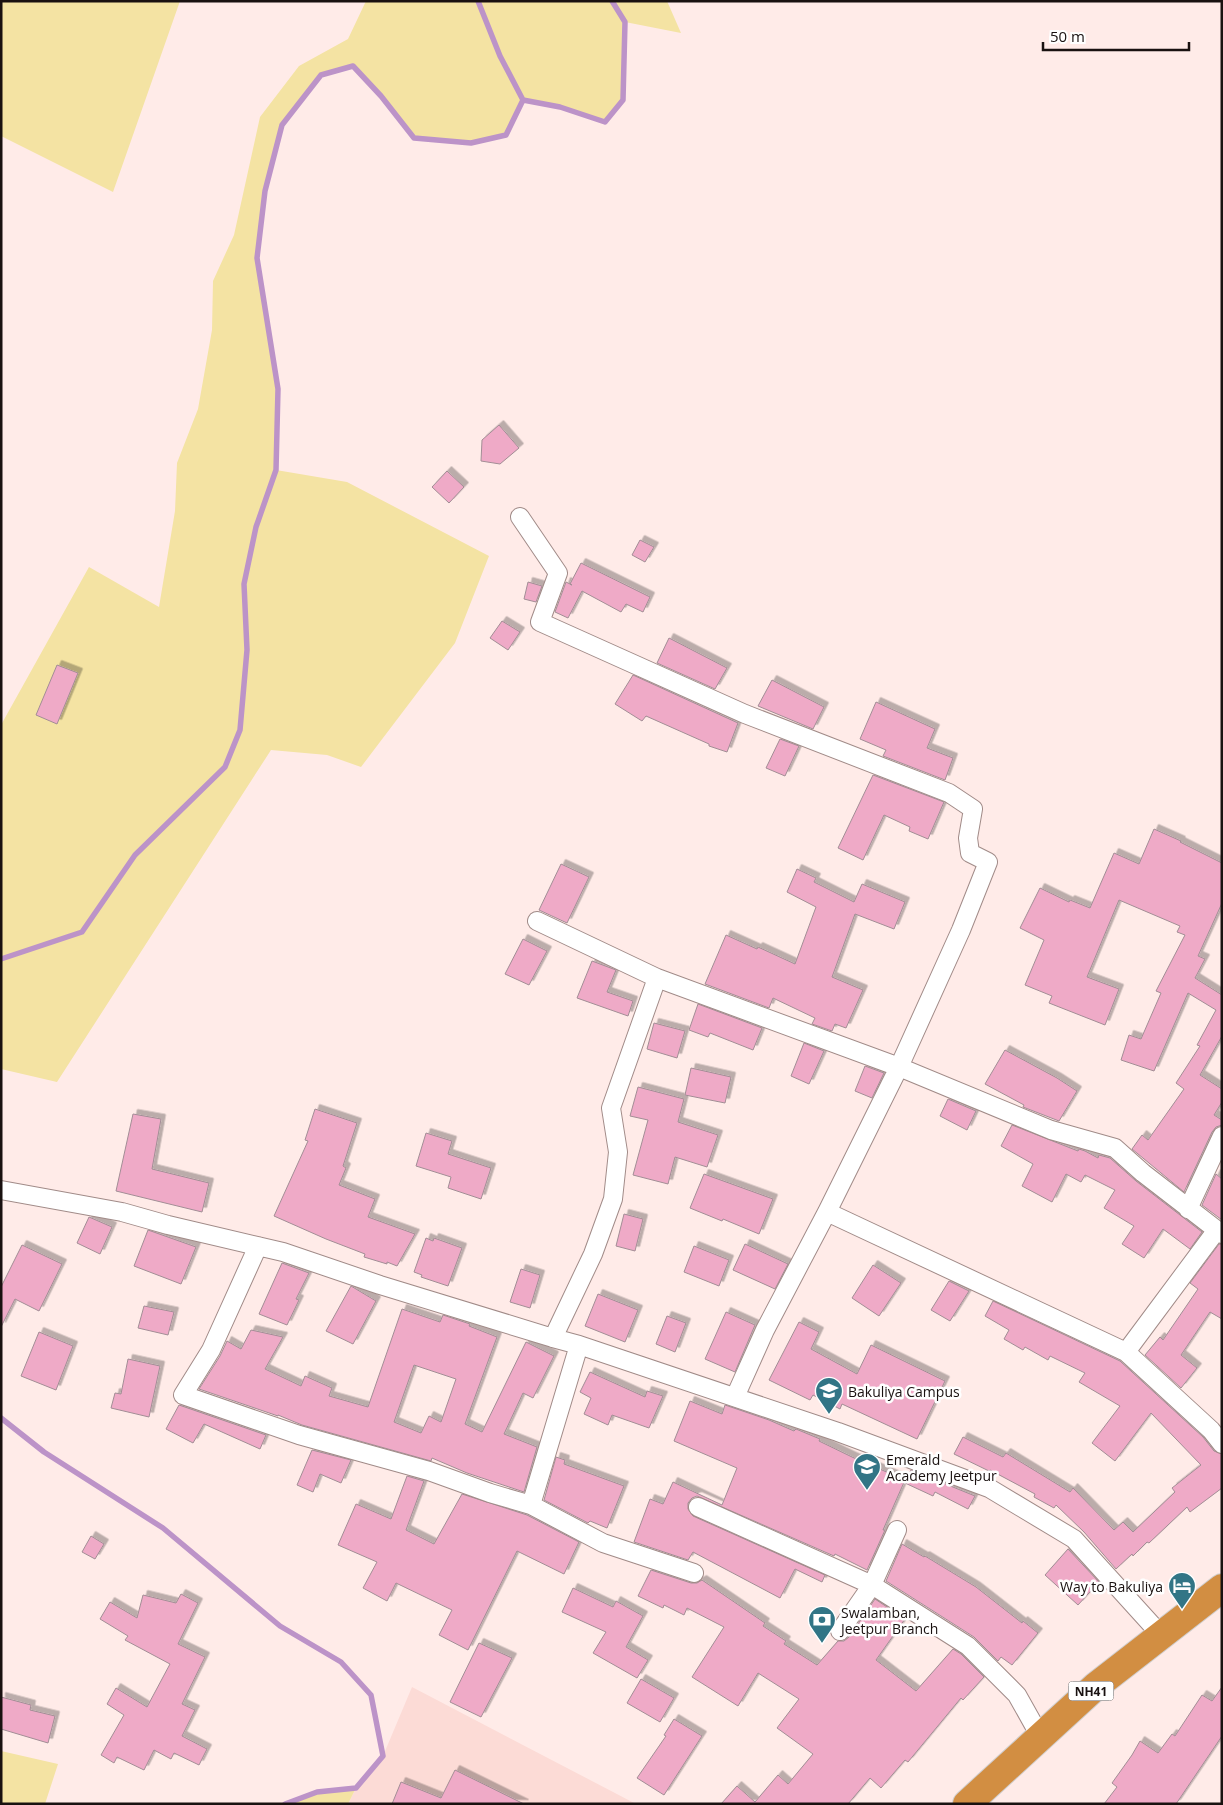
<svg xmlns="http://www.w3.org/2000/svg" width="1223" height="1805" font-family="'Open Sans',sans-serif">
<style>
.built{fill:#fcdbd6}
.green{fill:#f4e3a3}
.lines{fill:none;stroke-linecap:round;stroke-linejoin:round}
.stream{stroke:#bc93c8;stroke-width:5.5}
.building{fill:#efaac7;stroke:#a28d95;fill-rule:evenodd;filter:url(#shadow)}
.minor-casing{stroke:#a18b88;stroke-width:20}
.trunk-casing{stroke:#d1cfcf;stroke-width:30}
.minor{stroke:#fff;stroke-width:18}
.trunk{stroke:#d28e42;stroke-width:28}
.labels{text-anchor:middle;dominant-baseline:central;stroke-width:5;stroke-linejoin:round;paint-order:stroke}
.shield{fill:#fff;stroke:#5e5858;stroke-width:1}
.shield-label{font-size:12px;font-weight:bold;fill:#191110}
.poi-label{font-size:14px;fill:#191110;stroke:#fff;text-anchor:start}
</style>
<defs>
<filter id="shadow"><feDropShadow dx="4.5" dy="-4.5" stdDeviation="0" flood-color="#0004"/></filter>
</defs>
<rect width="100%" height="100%" fill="#ffebe8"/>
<path class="built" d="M 412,1687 L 636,1804 L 348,1804 L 356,1788 L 383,1756 Z"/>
<path class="green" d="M 1,1 L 180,1 L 113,192 L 1,136 Z
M 366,1 L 667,1 L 681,33 L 625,22 L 623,100 L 605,122 L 560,107 L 523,100 L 506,135 L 471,143 L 414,138 L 381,96 L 352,66 L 321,75 L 282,125 L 265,191 L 257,258 L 278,389 L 276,470 L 347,482 L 489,556 L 455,643 L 361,767 L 327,755 L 271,750 L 57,1082 L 1,1069 L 1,725 L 89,567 L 159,607 L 175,511 L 177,463 L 198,409 L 212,330 L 213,281 L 234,235 L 260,117 L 299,66 L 348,39 Z
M 1,1751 L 58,1764 L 45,1804 L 1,1804 Z
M 356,1788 L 348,1804 L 285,1804 L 317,1792 Z"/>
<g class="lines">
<path class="stream" d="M 523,100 L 560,107 L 605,122 L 623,100 L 625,22 L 612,1
M 1,959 L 82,932 L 135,855 L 225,767 L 240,730 L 247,650 L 244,584 L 256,527 L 276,470 L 278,389 L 257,258 L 265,191 L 282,125 L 321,75 L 353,66 L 381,96 L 414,138 L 471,143 L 506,135 L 523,100 L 500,56 L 478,1
M 1,1418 L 44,1452 L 163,1528 L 280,1626 L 341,1662 L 371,1695 L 383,1756 L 356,1788 L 317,1792 L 285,1804"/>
</g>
<path class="building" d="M 499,425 L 519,448 L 500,464 L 481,461 L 482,440 Z
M 447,471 L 464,487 L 449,503 L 432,487 Z
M 640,540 L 654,547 L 645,562 L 632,555 Z
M 581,563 L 650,597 L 643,612 L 626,604 L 621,612 L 582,591 L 568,618 L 555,612 L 566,582 L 572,585 L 570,584 Z
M 528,582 L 542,586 L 536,602 L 524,599 Z
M 502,621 L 520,632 L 508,650 L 490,638 Z
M 669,638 L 727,668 L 715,689 L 657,663 Z
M 57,665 L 78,673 L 57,724 L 36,715 Z
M 633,675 L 738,723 L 727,752 L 709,746 L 709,744 L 646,716 L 642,721 L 615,704 Z
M 772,680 L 824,707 L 813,729 L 758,706 Z
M 876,702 L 935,729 L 927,748 L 953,758 L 945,780 L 883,756 L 886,750 L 860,739 Z
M 780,739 L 799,746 L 785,776 L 766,768 Z
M 873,775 L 944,802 L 928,839 L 909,831 L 910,827 L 884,815 L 863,860 L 838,848 Z
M 1154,829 L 1181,841 L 1180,842 L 1222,863 L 1222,903 L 1198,956 L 1205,959 L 1195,978 L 1222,995 L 1222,1036 L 1200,1075 L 1222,1089 L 1222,1102 L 1214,1115 L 1222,1120 L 1222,1125 L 1216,1127 L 1212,1132 L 1184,1192 L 1132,1149 L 1142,1135 L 1148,1140 L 1184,1089 L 1176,1083 L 1200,1046 L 1197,1045 L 1216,1010 L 1188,993 L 1154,1071 L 1121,1060 L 1129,1035 L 1141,1039 L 1161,993 L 1156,991 L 1185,935 L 1177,932 L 1180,926 L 1119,900 L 1087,977 L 1119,989 L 1105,1025 L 1049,1003 L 1052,996 L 1025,985 L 1044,940 L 1020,928 L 1040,888 L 1069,902 L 1070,900 L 1090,908 L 1114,853 L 1139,864 Z
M 561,864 L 589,877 L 567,923 L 539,910 Z
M 797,869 L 816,878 L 814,882 L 854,902 L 862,884 L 905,902 L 894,929 L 855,914 L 832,977 L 863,990 L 846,1028 L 835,1024 L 832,1031 L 812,1024 L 815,1018 L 773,998 L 769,1008 L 705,984 L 726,935 L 757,949 L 758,947 L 795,964 L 816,907 L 787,892 Z
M 523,939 L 547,951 L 529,985 L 505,974 Z
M 592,961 L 616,970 L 607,992 L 633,1001 L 628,1016 L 577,998 Z
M 698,1004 L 762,1028 L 753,1050 L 710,1033 L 708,1037 L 689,1030 Z
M 654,1023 L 685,1031 L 677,1058 L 647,1049 Z
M 804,1043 L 824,1051 L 809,1084 L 791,1076 Z
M 1005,1050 L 1057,1078 L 1077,1091 L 1059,1121 L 1023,1107 L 1024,1105 L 985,1084 Z
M 865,1066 L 884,1073 L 872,1098 L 855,1091 Z
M 691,1068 L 731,1077 L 725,1103 L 685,1095 Z
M 638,1087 L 684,1099 L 678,1122 L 718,1135 L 707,1167 L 675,1157 L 668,1184 L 633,1175 L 648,1120 L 630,1116 Z
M 948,1099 L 976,1111 L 967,1130 L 940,1116 Z
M 315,1109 L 357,1123 L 343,1166 L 346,1168 L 339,1185 L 375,1199 L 368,1217 L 415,1234 L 397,1266 L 387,1262 L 387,1264 L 364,1257 L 365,1254 L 326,1239 L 274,1216 L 308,1141 L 305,1140 Z
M 133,1114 L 161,1119 L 152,1169 L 209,1183 L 202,1212 L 116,1191 Z
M 1012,1125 L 1078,1151 L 1079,1149 L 1085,1151 L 1098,1158 L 1099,1155 L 1110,1158 L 1136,1181 L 1202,1232 L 1190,1249 L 1163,1229 L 1144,1258 L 1122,1244 L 1134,1226 L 1104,1208 L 1115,1190 L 1085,1175 L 1081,1182 L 1066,1174 L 1052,1202 L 1022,1186 L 1033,1164 L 1001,1146 Z
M 426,1133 L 452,1141 L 448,1154 L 491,1168 L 481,1199 L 448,1188 L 451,1177 L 416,1166 Z
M 704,1174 L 773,1199 L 759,1234 L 723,1219 L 722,1221 L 690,1208 Z
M 1216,1174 L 1222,1179 L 1222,1220 L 1202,1205 Z
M 624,1214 L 643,1219 L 635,1251 L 616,1246 Z
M 89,1217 L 112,1227 L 100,1254 L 77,1243 Z
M 148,1230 L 196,1247 L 181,1284 L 134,1266 Z
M 426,1238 L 433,1241 L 434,1238 L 462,1248 L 448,1286 L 421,1277 L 422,1275 L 414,1272 Z
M 745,1244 L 788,1264 L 775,1289 L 733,1270 Z
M 1219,1244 L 1222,1244 L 1222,1319 L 1210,1312 L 1181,1355 L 1197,1368 L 1181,1388 L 1145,1355 L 1160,1337 L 1163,1340 L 1198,1289 L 1190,1283 Z
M 22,1245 L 62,1264 L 39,1311 L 15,1299 L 1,1327 L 1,1287 Z
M 694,1246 L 729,1260 L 719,1286 L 684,1272 Z
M 282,1263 L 309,1273 L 296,1299 L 299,1300 L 287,1325 L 259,1314 Z
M 873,1265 L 901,1283 L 879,1316 L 852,1298 Z
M 521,1269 L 540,1275 L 530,1308 L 510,1302 Z
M 949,1281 L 969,1291 L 950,1321 L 931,1310 Z
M 351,1286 L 376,1301 L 353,1344 L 326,1331 Z
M 598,1294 L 638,1310 L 625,1342 L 585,1326 Z
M 993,1301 L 1120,1361 L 1203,1437 L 1214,1451 L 1222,1454 L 1222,1488 L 1190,1512 L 1187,1507 L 1149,1543 L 1147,1542 L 1133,1556 L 1132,1554 L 1116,1569 L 1084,1532 L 1056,1505 L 1054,1508 L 1034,1497 L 1035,1494 L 990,1470 L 989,1471 L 954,1454 L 963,1437 L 1003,1457 L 1006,1453 L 1070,1492 L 1073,1488 L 1114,1530 L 1123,1522 L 1133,1532 L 1175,1492 L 1172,1488 L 1201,1465 L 1151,1413 L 1115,1461 L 1092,1443 L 1120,1406 L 1079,1382 L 1085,1373 L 1050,1356 L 1048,1360 L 1025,1347 L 1023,1350 L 1004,1339 L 1009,1330 L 985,1316 Z
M 144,1306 L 174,1312 L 168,1335 L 138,1328 Z
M 402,1309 L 440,1322 L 443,1315 L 470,1324 L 469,1326 L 497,1337 L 465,1424 L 482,1432 L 526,1342 L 554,1356 L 533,1398 L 523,1393 L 504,1434 L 537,1447 L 524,1492 L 467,1473 L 432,1458 L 431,1461 L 302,1425 L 278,1415 L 278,1416 L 199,1389 L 220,1356 L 227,1341 L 241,1349 L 251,1330 L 283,1337 L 265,1369 L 301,1386 L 305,1376 L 332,1388 L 329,1396 L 368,1407 ZM 414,1365 L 456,1379 L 441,1422 L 429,1416 L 421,1433 L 394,1422 Z
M 726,1312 L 755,1325 L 735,1372 L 705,1359 Z
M 667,1316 L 686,1323 L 675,1352 L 656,1344 Z
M 799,1322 L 819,1332 L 811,1349 L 857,1374 L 871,1345 L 945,1381 L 917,1439 L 842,1404 L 840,1409 L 813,1395 L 810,1400 L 769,1380 Z
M 39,1332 L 73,1346 L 56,1390 L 21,1376 Z
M 128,1359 L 160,1366 L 149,1417 L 111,1408 L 115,1393 L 121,1394 Z
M 590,1372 L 645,1397 L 647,1391 L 663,1396 L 649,1428 L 612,1415 L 608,1425 L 584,1414 L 591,1398 L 580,1392 Z
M 690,1401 L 722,1414 L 725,1405 L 769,1420 L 794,1431 L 796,1429 L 820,1439 L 819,1441 L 852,1457 L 905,1480 L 883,1530 L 885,1530 L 867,1570 L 835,1554 L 834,1556 L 697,1496 L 692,1498 L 688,1503 L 688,1509 L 693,1516 L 825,1575 L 822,1582 L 795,1569 L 780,1598 L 693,1552 L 688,1560 L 634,1542 L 650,1499 L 663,1504 L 673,1482 L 722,1505 L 737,1468 L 674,1441 Z
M 179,1405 L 266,1435 L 260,1449 L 204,1424 L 193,1443 L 166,1429 Z
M 312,1450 L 351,1460 L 341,1483 L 320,1474 L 313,1492 L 297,1485 Z
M 556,1457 L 565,1460 L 564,1464 L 624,1486 L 607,1528 L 590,1521 L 588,1523 L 544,1500 Z
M 911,1470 L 975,1496 L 968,1509 L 935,1492 L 933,1496 L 905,1483 Z
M 407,1476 L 424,1481 L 406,1530 L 434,1544 L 462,1494 L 527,1515 L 579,1542 L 564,1574 L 517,1551 L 468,1650 L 439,1635 L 452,1610 L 396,1583 L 387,1601 L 363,1588 L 377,1562 L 338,1545 L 356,1504 L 391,1519 Z
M 91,1536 L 104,1544 L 95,1559 L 82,1552 Z
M 902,1544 L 924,1557 L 925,1556 L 976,1587 L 1022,1623 L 1023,1621 L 1038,1633 L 1012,1665 L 1001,1657 L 998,1661 L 974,1637 L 886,1581 Z
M 1068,1549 L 1099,1582 L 1078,1605 L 1045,1575 Z
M 651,1570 L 691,1583 L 697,1583 L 702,1580 L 765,1623 L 763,1626 L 786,1641 L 784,1644 L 817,1665 L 838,1641 L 844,1641 L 849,1637 L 875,1599 L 905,1619 L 876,1660 L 916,1691 L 953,1649 L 961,1654 L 984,1677 L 963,1700 L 961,1698 L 908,1762 L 905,1760 L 881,1788 L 870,1778 L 848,1804 L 721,1804 L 737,1786 L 755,1802 L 778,1775 L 788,1784 L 813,1754 L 777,1728 L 799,1699 L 758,1673 L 738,1706 L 692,1677 L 724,1627 L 687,1608 L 684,1615 L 664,1605 L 663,1608 L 638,1596 Z
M 573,1588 L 613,1607 L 616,1601 L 643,1616 L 626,1647 L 648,1660 L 637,1678 L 593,1653 L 606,1632 L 562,1612 Z
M 181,1594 L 198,1603 L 178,1644 L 205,1657 L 182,1704 L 195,1710 L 182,1736 L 207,1749 L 199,1765 L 174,1753 L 171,1759 L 154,1750 L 144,1770 L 117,1757 L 114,1763 L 101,1755 L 124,1715 L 107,1704 L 116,1688 L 147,1707 L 170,1664 L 125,1640 L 128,1636 L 100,1619 L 110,1602 L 137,1618 L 143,1595 L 176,1603 Z
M 479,1643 L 512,1658 L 481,1717 L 450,1702 Z
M 641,1679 L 674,1698 L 660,1722 L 627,1703 Z
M 1222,1687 L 1222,1736 L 1176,1804 L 1104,1804 L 1117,1787 L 1112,1783 L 1132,1755 L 1140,1741 L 1158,1753 L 1172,1734 L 1175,1736 L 1202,1695 L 1212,1701 Z
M 1,1697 L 31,1705 L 30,1710 L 55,1716 L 48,1743 L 1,1729 Z
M 674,1719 L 702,1736 L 664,1795 L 637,1778 L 666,1736 L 664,1735 Z
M 455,1770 L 524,1804 L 392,1804 L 401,1782 L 441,1798 Z"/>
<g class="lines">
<defs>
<path id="minor" d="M 520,517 L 558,573 L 540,622 L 745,714 L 949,793 L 973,809 L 968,838 L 970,853 L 988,862 L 961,930 L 899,1067 L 827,1212 L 765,1330 L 735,1397
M 537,921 L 657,978 L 899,1067 L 1051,1130 L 1115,1148 L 1143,1173 L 1222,1234
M 1,1190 L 122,1212 L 168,1225 L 283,1252 L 380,1285 L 553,1338 L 579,1345 L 838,1432 L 989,1488 L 1074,1539 L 1161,1635
M 1188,1209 L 1222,1136
M 827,1212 L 1126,1352 L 1211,1430 L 1222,1444
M 258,1246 L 211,1350 L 183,1395 L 299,1435 L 429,1471 L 490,1493 L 531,1505 L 603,1543 L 694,1573
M 553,1338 L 593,1254 L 613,1199 L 618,1152 L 611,1108 L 657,978
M 1126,1352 L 1216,1231
M 531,1505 L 579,1345
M 698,1507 L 872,1585 L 968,1646 L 1017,1695 L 1040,1736
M 840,1631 L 872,1585 L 897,1530"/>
<path id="trunk" d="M 967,1804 L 1096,1686 L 1222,1588"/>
</defs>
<use href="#minor" class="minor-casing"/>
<use href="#trunk" class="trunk-casing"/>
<use href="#minor" class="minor"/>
<use href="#trunk" class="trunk"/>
</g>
<defs>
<symbol id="school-pin" viewBox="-11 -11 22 30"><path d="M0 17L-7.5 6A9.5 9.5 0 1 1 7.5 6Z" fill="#327586" stroke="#fff"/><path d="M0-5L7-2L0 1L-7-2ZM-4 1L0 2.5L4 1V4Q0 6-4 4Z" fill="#fff"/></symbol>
<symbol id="hotel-pin" viewBox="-11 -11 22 30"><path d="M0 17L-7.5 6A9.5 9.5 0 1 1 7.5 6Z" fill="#327586" stroke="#fff"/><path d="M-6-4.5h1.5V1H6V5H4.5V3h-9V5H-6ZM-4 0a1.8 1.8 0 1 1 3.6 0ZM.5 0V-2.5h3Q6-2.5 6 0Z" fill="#fff"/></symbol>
<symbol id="bank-pin" viewBox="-11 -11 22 30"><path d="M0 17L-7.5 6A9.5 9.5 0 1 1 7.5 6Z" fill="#327586" stroke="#fff"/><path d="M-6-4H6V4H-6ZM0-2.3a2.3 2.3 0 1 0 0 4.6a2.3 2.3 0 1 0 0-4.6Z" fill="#fff"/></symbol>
</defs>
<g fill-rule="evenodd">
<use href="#school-pin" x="813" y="1375" width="32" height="43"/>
<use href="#school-pin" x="851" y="1451" width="32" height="43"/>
<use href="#hotel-pin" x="1166" y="1570" width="32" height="43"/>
<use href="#bank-pin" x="806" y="1604" width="32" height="43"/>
</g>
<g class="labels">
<rect class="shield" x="1068.5" y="1681.5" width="45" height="19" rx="4"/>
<g class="shield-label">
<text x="1091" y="1691">NH41</text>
</g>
<g class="poi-label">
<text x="848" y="1391">Bakuliya Campus</text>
<text x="886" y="1459">Emerald<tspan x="886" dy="16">Academy Jeetpur</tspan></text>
<text x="1163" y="1586" text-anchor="end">Way to Bakuliya</text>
<text x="841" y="1612">Swalamban,<tspan x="841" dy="16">Jeetpur Branch</tspan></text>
</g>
</g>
<rect width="1223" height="1805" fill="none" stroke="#191110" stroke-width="5"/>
<path d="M1043 42v8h146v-8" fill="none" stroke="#191110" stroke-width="2.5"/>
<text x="1050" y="42" font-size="15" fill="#191110" stroke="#ffffff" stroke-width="4" paint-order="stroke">50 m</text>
</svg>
